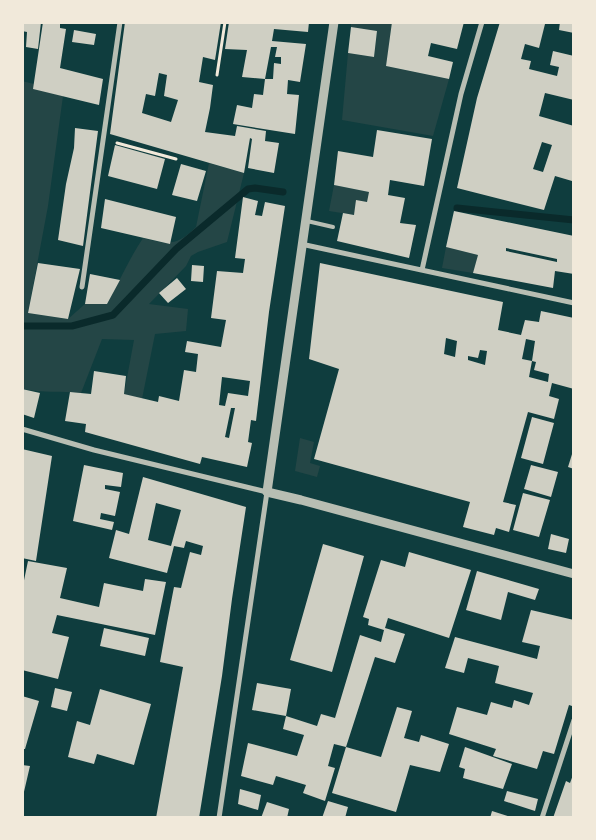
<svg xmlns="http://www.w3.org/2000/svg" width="596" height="840" font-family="'Source Sans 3',sans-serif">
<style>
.green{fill:#244646}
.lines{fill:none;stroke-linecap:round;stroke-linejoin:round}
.stream{stroke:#0a2a2b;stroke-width:7}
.building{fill:#cfcfc3;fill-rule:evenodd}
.path{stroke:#f1e9da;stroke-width:3}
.service{stroke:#b8beb3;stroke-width:4}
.minor{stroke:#b8beb3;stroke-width:5}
.tertiary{stroke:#b8beb3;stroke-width:9}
</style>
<rect width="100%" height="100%" fill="#0f3d3e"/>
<path class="green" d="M 351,23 L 392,23 L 386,66 L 449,79 L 433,136 L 342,120 L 348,53 L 374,57 L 377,32 L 351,27 Z
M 22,81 L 34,84 L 34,89 L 63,96 L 48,206 L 28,313 L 68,319 L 85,304 L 107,304 C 119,282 129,259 143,238 C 168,244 176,247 196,227 L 209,163 L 244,173 L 227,242 L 198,252 L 191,256 L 186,266 L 149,304 L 188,309 L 186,331 L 155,334 L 142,399 L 124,394 L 134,340 L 102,339 L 81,393 C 61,391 43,393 23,389 Z
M 334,185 L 369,192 L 367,202 L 354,215 L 329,211 Z
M 446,247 L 478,255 L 473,273 L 442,268 Z
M 300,438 L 314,442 L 310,463 L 320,466 L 317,477 L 295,471 Z"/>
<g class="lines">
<path class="stream" d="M 457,208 L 574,220
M 22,326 L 72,326 L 113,315 L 176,249 L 248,189 L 255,188 L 283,192"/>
</g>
<path class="building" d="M 22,22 L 41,22 L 38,49 L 26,47 L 27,32 L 22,31 Z
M 43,22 L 60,22 L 60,28 L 66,29 L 60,68 L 103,79 L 99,105 L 33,89 Z
M 125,22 L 221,22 L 215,60 L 203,57 L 199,82 L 213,85 L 210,108 L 205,132 L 235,136 L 237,126 L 266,131 L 265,141 L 279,143 L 274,173 L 248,168 L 252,139 L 250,138 L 244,173 L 110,134 ZM 159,73 L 167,75 L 164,96 L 178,100 L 171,122 L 142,113 L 146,94 L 155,96 Z
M 229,22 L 309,22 L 308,32 L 274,29 L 272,41 L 306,44 L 300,82 L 288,80 L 287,94 L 299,95 L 295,134 L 233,124 L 237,105 L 252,108 L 254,94 L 263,95 L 265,79 L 273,79 L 274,63 L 281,64 L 281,57 L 275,57 L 277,47 L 271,47 L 265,79 L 242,77 L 247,50 L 225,49 Z
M 392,22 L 464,22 L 457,49 L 431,43 L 428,56 L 453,62 L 449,79 L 386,66 Z
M 500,22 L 540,22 L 545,24 L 539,48 L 525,44 L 521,59 L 531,61 L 529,69 L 557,76 L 559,67 L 550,65 L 553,51 L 574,56 L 574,100 L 545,93 L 539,116 L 574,126 L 572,181 L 555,176 L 544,210 L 457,188 L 477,98 ZM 542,142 L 552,145 L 543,172 L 533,169 Z
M 560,22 L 574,22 L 574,33 L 559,30 Z
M 351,27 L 377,31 L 374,57 L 348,53 Z
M 74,30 L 96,34 L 94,45 L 72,42 Z
M 75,128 L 98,131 L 83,246 L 58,240 L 66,184 L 74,148 Z
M 377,130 L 432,139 L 424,186 L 390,180 L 388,195 L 405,198 L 400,223 L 416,225 L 409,258 L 337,241 L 343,213 L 354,215 L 356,200 L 367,202 L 369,192 L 334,185 L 338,151 L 373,157 Z
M 115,145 L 165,159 L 157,189 L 108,176 Z
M 181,164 L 206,171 L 197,201 L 172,195 Z
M 243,197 L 258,201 L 255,215 L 262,216 L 265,202 L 285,206 L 269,312 L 256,421 L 251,420 L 248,442 L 252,443 L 247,467 L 202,457 L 200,464 L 85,432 L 86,424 L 65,421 L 70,392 L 91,394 L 94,371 L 126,376 L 124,394 L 158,402 L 159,396 L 179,401 L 184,370 L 196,372 L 198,354 L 185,352 L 187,341 L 221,347 L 226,320 L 211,318 L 217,271 L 243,273 L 245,259 L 235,258 ZM 222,377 L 250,381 L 248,396 L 228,393 L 225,406 L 219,405 ZM 231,408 L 235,408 L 229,438 L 225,437 Z
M 105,199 L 176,217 L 170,244 L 101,228 Z
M 454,211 L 574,236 L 574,274 L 555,271 L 553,288 L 473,273 L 478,255 L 446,247 ZM 506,248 L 557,259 L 557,262 L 506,251 Z
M 38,263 L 80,269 L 68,319 L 28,313 Z
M 320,263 L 503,302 L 498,330 L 521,335 L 525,320 L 539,322 L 541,311 L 574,318 L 574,389 L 552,383 L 549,396 L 559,399 L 554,419 L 528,412 L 503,502 L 516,505 L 509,532 L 496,528 L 494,535 L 463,527 L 470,502 L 314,459 L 339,369 L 309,359 ZM 446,338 L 457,341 L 455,357 L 444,354 ZM 526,339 L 535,341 L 532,361 L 536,362 L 534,370 L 549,374 L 548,382 L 529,377 L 532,361 L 522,359 ZM 480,350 L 487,351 L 485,365 L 468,360 L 468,356 L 478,358 Z
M 192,265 L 204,266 L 203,282 L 191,281 Z
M 90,274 L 120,280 L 107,304 L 85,304 Z
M 177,278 L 186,289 L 168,303 L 159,293 Z
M 22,389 L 40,393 L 34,418 L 22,414 Z
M 532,417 L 554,423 L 543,464 L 521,458 Z
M 22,449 L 52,456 L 36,561 L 22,558 L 24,499 L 22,498 Z
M 573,451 L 574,451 L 574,469 L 568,467 Z
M 84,465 L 123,473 L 121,487 L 105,485 L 105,489 L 120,492 L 115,516 L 101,513 L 100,519 L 114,522 L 112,530 L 73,521 Z
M 531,465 L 558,472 L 551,497 L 524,489 Z
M 143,477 L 246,507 L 232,599 L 222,676 L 199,818 L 156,818 L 183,667 L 160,662 L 167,623 L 174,587 L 181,588 L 190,552 L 201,555 L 203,546 L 186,541 L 184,548 L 174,546 L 167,573 L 109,558 L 116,530 L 129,534 ZM 156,503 L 181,510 L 171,546 L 148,540 Z
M 523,493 L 550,500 L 539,537 L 513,530 Z
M 551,534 L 569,539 L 566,553 L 548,549 Z
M 323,544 L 364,556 L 332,672 L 290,660 Z
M 409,552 L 471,570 L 449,638 L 388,618 L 385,628 L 405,634 L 395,663 L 375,657 L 346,747 L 381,757 L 397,707 L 412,711 L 404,738 L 419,742 L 421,735 L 449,744 L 440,772 L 410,765 L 396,812 L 332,793 L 346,747 L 334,744 L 328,766 L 335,768 L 325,801 L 303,793 L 306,785 L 276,776 L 273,785 L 241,776 L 248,743 L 297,756 L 304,735 L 283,729 L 286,716 L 317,726 L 321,714 L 335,718 L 360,635 L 381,642 L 384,630 L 368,625 L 369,619 L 363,617 L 381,560 L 405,567 Z
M 28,561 L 67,568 L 60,598 L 99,607 L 104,583 L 143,591 L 145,579 L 166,582 L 155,635 L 57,615 L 52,633 L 69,637 L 58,679 L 22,670 L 22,590 Z
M 477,571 L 539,589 L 535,600 L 508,592 L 501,620 L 466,610 Z
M 531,610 L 574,620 L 574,701 L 572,706 L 569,705 L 554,754 L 543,751 L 537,769 L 493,756 L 496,749 L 449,734 L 457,707 L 487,715 L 491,702 L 512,708 L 514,700 L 529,705 L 533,693 L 495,683 L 499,666 L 468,658 L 464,673 L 445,668 L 455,637 L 537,659 L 540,646 L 522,642 Z
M 104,628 L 149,638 L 145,656 L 100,646 Z
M 257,683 L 291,689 L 286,716 L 252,710 Z
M 55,688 L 72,692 L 67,711 L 51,707 Z
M 100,689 L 151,704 L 134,765 L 97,754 L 94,764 L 68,757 L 77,721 L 90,725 Z
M 22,696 L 39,701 L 25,749 L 22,749 Z
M 465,747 L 512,764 L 503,789 L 463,778 L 465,769 L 459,767 Z
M 22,765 L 30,766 L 23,796 L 22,796 Z
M 573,775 L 574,818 L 553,818 L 566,781 L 570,783 Z
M 240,789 L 261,795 L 258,810 L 238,804 Z
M 507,791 L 538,799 L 535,811 L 504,801 Z
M 328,801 L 348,807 L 345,818 L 322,818 Z
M 267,802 L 289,809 L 287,818 L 261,818 Z
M 492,811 L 511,817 L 511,818 L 490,818 Z"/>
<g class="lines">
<path class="path" d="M 217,75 L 225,22
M 117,143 L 176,159"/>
<path class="service" d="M 307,221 L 333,227"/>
<path class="minor" d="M 301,244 L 574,303
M 422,270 L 461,94 L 482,22
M 82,287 L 120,22
M 22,429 L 94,450 L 267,492 L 219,818
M 542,818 L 574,720"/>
<path class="tertiary" d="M 334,22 L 267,492 L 301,500 L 574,574"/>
</g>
<rect width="596" height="840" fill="none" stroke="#f1e9da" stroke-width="48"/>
</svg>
